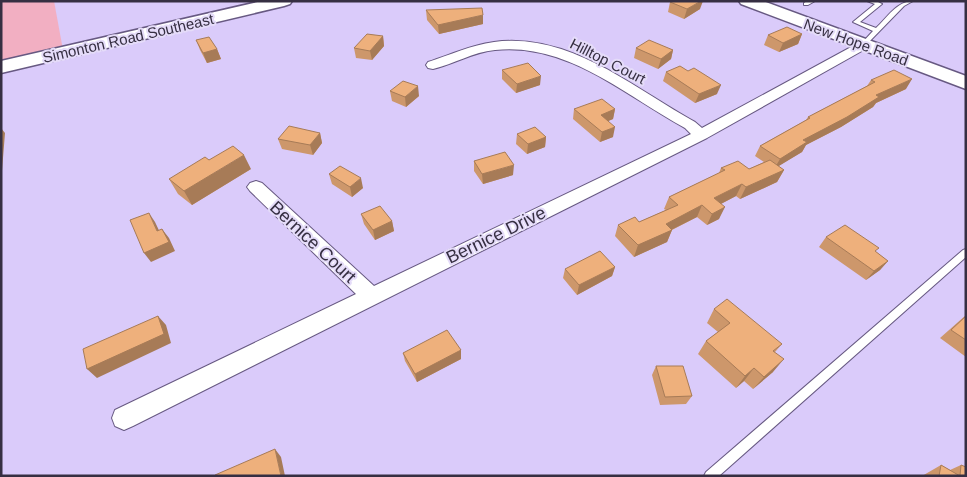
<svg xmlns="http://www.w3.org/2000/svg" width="967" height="477" font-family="Arial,sans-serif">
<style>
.green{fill:#f2afc2}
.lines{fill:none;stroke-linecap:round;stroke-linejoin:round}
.lane-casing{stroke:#675982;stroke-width:2}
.street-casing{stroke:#675982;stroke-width:2}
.secondary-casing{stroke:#675982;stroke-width:3}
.lane{fill:#fff;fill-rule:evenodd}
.street{fill:#fff;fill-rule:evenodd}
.secondary{fill:#fff;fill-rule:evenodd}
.wall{fill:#cd976b}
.shaded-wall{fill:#a77b57}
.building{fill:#eeb07c;stroke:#a77b57}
.labels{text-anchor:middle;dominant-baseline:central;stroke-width:4;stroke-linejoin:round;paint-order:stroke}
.far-street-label{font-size:15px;fill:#362f42;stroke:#e5dcf9}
.street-label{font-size:18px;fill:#362f42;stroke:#e5dcf9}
</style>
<rect width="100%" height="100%" fill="#dacbfa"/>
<path class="green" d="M 1,1 L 54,1 L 63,50 L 1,64 Z"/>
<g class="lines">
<defs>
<path id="lane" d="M 807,1 L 815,1 L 808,5 L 804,5 L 804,3 Z
M 867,1 L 876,1 L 882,4 L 860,22 L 876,28 C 887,18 897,1 913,1 L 904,6 L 866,45 L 864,46 L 861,44 L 873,31 L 853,22 L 875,4 Z
M 966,249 L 966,257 L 719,476 L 704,476 L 706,472 L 963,250 Z"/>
<path id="street" d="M 864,40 L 870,44 L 869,47 L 707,138 L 133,426 L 124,430 L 115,426 L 112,418 L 115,410 L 356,294 L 250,191 L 247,187 L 250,183 L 256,181 L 262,183 L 374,286 L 691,134 L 685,128 C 626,96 567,42 495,50 C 473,52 454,64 433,69 L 428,68 L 426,65 L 428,62 C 450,55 471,45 494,42 C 570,32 633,88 695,122 L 702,128 Z"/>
<path id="secondary" d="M 262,1 L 292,1 L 290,4 L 284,6 L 1,73 L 1,61 Z
M 739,1 L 763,1 L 966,76 L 966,89 L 741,4 Z"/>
</defs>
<use href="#lane" class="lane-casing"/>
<use href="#street" class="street-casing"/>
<use href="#secondary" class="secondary-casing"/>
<use href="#lane" class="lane"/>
<use href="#street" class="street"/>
<use href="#secondary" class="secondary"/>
</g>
<path class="wall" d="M 670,2 L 700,9 L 684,19 L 668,12 Z
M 426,10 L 483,24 L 439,34 L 427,20 Z
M 802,34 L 798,44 L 779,52 L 764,45 L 768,35 Z
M 383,36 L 384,46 L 372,60 L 356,58 L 354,48 Z
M 196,40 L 217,49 L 221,59 L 207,63 L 200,50 Z
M 636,48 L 673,50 L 671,59 L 658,69 L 634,58 Z
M 502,70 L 540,85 L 516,93 L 502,79 Z
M 666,72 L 717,94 L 695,103 L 663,81 Z
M 871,80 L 906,89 L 876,103 L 873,107 L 841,127 L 806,145 L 802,152 L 778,166 L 784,170 L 777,182 L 740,199 L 736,196 L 721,204 L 719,219 L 707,225 L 697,217 L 672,230 L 667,242 L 634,257 L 615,236 L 618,225 L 639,222 L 666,210 L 664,209 L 669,197 L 719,173 L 721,168 L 749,169 L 764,162 L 755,156 L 760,146 L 806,120 L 808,117 L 867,86 Z
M 390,91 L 419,96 L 406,107 L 392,101 Z
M 574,109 L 615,109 L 613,119 L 608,121 L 613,137 L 600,142 L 573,119 Z
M 320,133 L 322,143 L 313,155 L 282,149 L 278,139 Z
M 517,134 L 546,137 L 545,147 L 527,154 L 516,144 Z
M 474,161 L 513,175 L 483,184 L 474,171 Z
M 251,169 L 192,205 L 178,194 L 169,179 Z
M 329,174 L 363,188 L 352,197 L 332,184 Z
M 361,214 L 392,221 L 394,231 L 375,240 L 364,224 Z
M 826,237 L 876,252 L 888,261 L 880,270 L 866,280 L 819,247 Z
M 615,267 L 612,276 L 577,295 L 563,278 L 565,269 Z
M 714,309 L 782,344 L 775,352 L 773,372 L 753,389 L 744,381 L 736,388 L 698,354 L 706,341 L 718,332 L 707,323 Z
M 966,315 L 966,357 L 940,338 Z
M 461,350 L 461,359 L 417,382 L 405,361 L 403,353 Z
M 656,366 L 692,396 L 686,404 L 660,405 L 652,375 Z
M 941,465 L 950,470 L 961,465 L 966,476 L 922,476 Z"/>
<path class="shaded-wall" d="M 701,1 L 703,1 L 700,9 L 684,19 L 687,9 Z
M 483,15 L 483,24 L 439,34 L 438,25 Z
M 802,34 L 798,44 L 779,52 L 783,43 Z
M 383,36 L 384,46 L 372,60 L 370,51 Z
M 217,49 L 221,59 L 207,63 L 203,53 Z
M 673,50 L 671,59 L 658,69 L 661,59 Z
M 541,76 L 540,85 L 516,93 L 517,84 Z
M 912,79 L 906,89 L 876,103 L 873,107 L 841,127 L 806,145 L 802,152 L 774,169 L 780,159 L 803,140 L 876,95 Z
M 721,85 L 717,94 L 695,103 L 699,94 Z
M 418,86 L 419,96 L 406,107 L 405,97 Z
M 615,109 L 613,119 L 599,125 L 601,115 Z
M 615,127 L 613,137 L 600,142 L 602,132 Z
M 1,128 L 5,133 L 1,183 Z
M 320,133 L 322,143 L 313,155 L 310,145 Z
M 546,137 L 545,147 L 527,154 L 528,144 Z
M 244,155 L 251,169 L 192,205 L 184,191 Z
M 514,165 L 513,175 L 483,184 L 482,174 Z
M 784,170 L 777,182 L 740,199 L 746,187 Z
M 361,178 L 363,188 L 352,197 L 350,187 Z
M 742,184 L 736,196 L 709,210 L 714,198 Z
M 702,205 L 697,217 L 669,231 L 672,230 L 667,242 L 634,257 L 638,245 L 666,224 Z
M 725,207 L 719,219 L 707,225 L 712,214 Z
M 149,213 L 155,222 L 164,241 L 157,231 Z
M 392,221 L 394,231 L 375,240 L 373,230 Z
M 162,229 L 169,238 L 175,251 L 151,262 L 144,253 Z
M 888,261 L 880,270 L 866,280 L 874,271 Z
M 615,267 L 612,276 L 577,295 L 579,285 Z
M 158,316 L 166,325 L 171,343 L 97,378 L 87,369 Z
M 461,350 L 461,359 L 417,382 L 415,374 Z
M 784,359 L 773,372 L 753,389 L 764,377 Z
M 754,368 L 744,381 L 736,388 L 745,376 Z
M 275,449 L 281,457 L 285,476 L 281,476 Z"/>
<path class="building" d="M 672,1 L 701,1 L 687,9 L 670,2 Z
M 482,8 L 483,15 L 438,25 L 426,10 Z
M 787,27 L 802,34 L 783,43 L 768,35 Z
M 367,34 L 383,36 L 370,51 L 354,48 Z
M 209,37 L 217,49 L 203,53 L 196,40 Z
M 649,40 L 673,50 L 661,59 L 636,48 Z
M 528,63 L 541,76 L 517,84 L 502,70 Z
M 680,66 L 688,71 L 694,68 L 721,85 L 699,94 L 666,72 Z
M 894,70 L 912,79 L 876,95 L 879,97 L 847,117 L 803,140 L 807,142 L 780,159 L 760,146 L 810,118 L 808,117 L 875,82 L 871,80 Z
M 403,81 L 418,86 L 405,97 L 390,91 Z
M 602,99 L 615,109 L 601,115 L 615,127 L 602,132 L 574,109 Z
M 289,126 L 320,133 L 310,145 L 278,139 Z
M 535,127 L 546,137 L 528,144 L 517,134 Z
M 233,146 L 244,155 L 184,191 L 169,179 L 205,157 L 209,160 Z
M 505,152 L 514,165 L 482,174 L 474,161 Z
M 770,160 L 784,170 L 746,187 L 742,184 L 714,198 L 725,207 L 712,214 L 702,205 L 666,224 L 672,230 L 638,245 L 618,225 L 635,217 L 639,222 L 678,205 L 669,197 L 725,170 L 721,168 L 738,161 L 749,169 Z
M 340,166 L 361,178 L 350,187 L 329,174 Z
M 380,206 L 392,221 L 373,230 L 361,214 Z
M 149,213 L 157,231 L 162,229 L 169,242 L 144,253 L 130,220 Z
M 845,225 L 879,248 L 875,251 L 888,261 L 874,271 L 826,237 Z
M 600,251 L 615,267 L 579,285 L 565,269 Z
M 727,299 L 782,344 L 773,351 L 784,359 L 764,377 L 754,368 L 745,376 L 706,341 L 730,323 L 714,309 Z
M 158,316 L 164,334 L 87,369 L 83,349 Z
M 966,316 L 966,340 L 951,330 Z
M 447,330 L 461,350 L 415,374 L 403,353 Z
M 656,366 L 683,366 L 692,396 L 665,397 Z
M 275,449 L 281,476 L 216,476 L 215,475 Z
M 941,465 L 960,476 L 961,465 L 966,467 L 966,476 L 939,476 Z"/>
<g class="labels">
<g class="far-street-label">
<text transform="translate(128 38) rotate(-13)">Simonton Road Southeast</text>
<text transform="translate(856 42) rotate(20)">New Hope Road</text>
<text transform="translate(608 61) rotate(27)">Hilltop Court</text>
</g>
<g class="street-label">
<text transform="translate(496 235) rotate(-26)">Bernice Drive</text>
<text transform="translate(313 242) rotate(43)">Bernice Court</text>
</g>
</g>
<rect width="967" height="477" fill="none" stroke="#362f42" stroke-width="5"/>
</svg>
